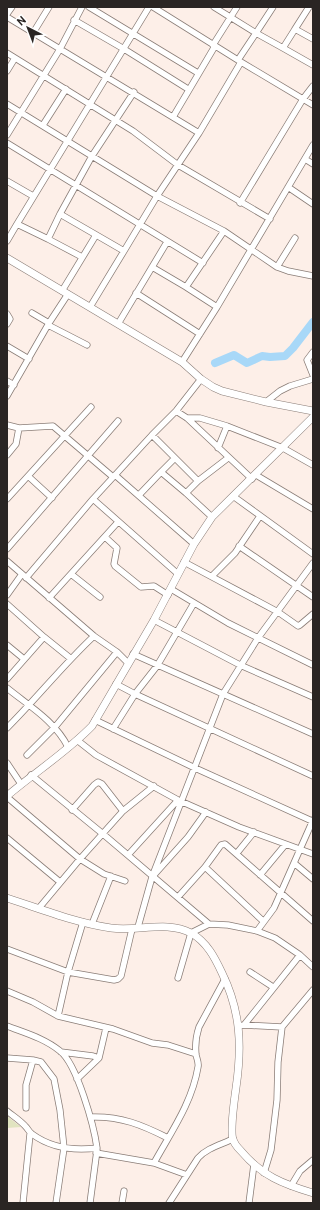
<svg xmlns="http://www.w3.org/2000/svg" width="320" height="1210" font-family="Overpass,sans-serif">
<style>
.green{fill:#e1e4c0}
.lines{fill:none;stroke-linecap:round;stroke-linejoin:round}
.river{stroke:#a8d8f8;stroke-width:8}
.street-casing{stroke:#8a7d77;stroke-width:7}
.secondary-casing{stroke:#8a7d77;stroke-width:8}
.street{stroke:#fff;stroke-width:5.5}
.secondary{stroke:#fff;stroke-width:7}
</style>
<rect width="100%" height="100%" fill="#fdefe8"/>
<path class="green" d="M 7,1116 L 21,1127 L 7,1128 Z"/>
<g class="lines">
<path class="river" d="M 215,363 L 234,355 L 247,363 L 262,356 L 270,357 L 285,356 L 293,348 L 313,322"/>
<defs>
<path id="street" d="M 82,7 L 60,49 L 199,133
M 89,7 L 198,73
M 153,7 L 241,62 L 313,105
M 214,7 L 256,33 L 273,7
M 309,7 L 295,29 L 313,39
M 7,14 L 12,7
M 7,17 L 60,49 L 7,135
M 74,20 L 124,49 L 188,89
M 33,33 L 49,7
M 213,45 L 237,7
M 283,48 L 313,65
M 7,53 L 133,131 L 178,165 L 270,219
M 238,60 L 256,33 L 283,48 L 295,29
M 7,71 L 15,58
M 7,104 L 157,196 L 224,231 L 277,267 L 288,271 L 313,276
M 173,117 L 215,46
M 43,125 L 66,89
M 7,143 L 203,263
M 305,159 L 313,164
M 7,181 L 33,196
M 288,187 L 313,204
M 240,203 L 303,99 L 313,86
M 60,214 L 124,251 L 90,307
M 17,224 L 149,7
M 7,241 L 17,224 L 48,239
M 124,251 L 157,196 L 199,133 L 241,62
M 82,257 L 48,239 L 60,214 L 92,156 L 134,92
M 152,267 L 186,287 L 217,307
M 277,267 L 295,238
M 186,287 L 224,231
M 62,291 L 96,235
M 136,293 L 200,334
M 32,313 L 49,323
M 7,314 L 10,319 L 7,324
M 118,324 L 167,242
M 48,325 L 87,345
M 7,346 L 29,359
M 313,352 L 307,360 L 313,375
M 182,362 L 217,307 L 313,145
M 7,381 L 14,385
M 7,396 L 49,323 L 68,294
M 266,402 L 280,391 L 290,386 L 313,379
M 176,411 L 187,418 L 252,479
M 187,418 L 200,418 L 227,426 L 283,448 L 313,465
M 7,425 L 19,428 L 53,426 L 113,477
M 152,435 L 198,481
M 218,448 L 227,426
M 7,455 L 16,444 L 19,428
M 175,458 L 161,472 L 186,493 L 198,481 L 228,458
M 115,475 L 194,544
M 256,475 L 313,509
M 28,476 L 52,498
M 186,493 L 212,517
M 139,495 L 161,472
M 233,496 L 313,554
M 7,499 L 91,407
M 93,499 L 178,574
M 105,537 L 117,548 L 114,564 L 115,566 L 141,587 L 154,586 L 168,595
M 239,546 L 313,597
M 7,549 L 118,421
M 7,561 L 94,636 L 117,652 L 128,663
M 184,562 L 278,612 L 298,626 L 300,625 L 313,614
M 71,574 L 100,597
M 212,576 L 235,553 L 260,516
M 26,578 L 93,499 L 152,435 L 176,411 L 201,379
M 171,589 L 228,623 L 313,665
M 7,595 L 22,574
M 49,598 L 118,522
M 7,604 L 44,637 L 7,679
M 154,620 L 240,665 L 313,697
M 44,637 L 70,658
M 7,645 L 24,659
M 133,654 L 313,734
M 116,684 L 135,694 L 313,776
M 7,688 C 29,706 55,721 68,747
M 95,720 L 195,768 L 312,821
M 7,728 C 37,698 63,665 94,636
M 113,729 L 135,694 L 157,666 L 194,603
M 77,740 L 96,755 L 178,800 L 239,827 L 313,854
M 27,755 L 55,727 L 117,652
M 7,763 L 21,784
M 31,775 L 103,834 L 209,924
M 7,797 L 80,859 L 104,874 L 125,881
M 72,810 L 94,785 L 98,782 L 102,784 L 123,811
M 7,838 L 60,882
M 237,853 L 254,832
M 128,855 L 178,800
M 294,863 L 313,879
M 205,867 L 263,921
M 154,875 L 188,837 L 206,812
M 260,875 L 285,845
M 178,897 L 205,867 L 221,845 L 225,844 L 313,921
M 39,908 L 80,859 L 123,811 L 154,786
M 92,924 L 111,876
M 138,927 L 152,877 L 223,694 L 258,638 L 313,563
M 257,931 L 274,908 L 313,820
M 7,949 L 68,972 L 114,980 L 118,979 L 121,976 L 132,929
M 250,972 L 273,987
M 178,978 L 191,933 L 209,924 L 228,925 L 257,931 L 275,938 L 300,955 L 313,967
M 7,991 L 33,1002 L 58,1016 L 113,1029 L 152,1043 L 168,1045 L 196,1054
M 58,1016 L 68,972 L 83,922
M 244,1025 L 282,1027
M 7,1026 C 25,1033 44,1038 60,1051 C 77,1064 94,1126 97,1148 C 73,1151 51,1148 32,1134 C 29,1132 28,1129 26,1127 C 21,1121 13,1116 7,1111
M 239,1026 L 244,1025 L 300,955
M 61,1052 L 93,1056 L 99,1058
M 7,1058 L 33,1060 L 41,1062 L 54,1079 L 60,1110 L 64,1148 L 56,1203
M 77,1079 L 99,1058 L 106,1028
M 26,1108 L 26,1085 L 33,1060
M 91,1117 C 121,1116 142,1125 168,1138
M 96,1153 L 154,1163 L 187,1175
M 154,1163 C 171,1132 192,1103 198,1067 C 199,1063 197,1059 196,1055 C 195,1045 196,1036 199,1027 L 225,979
M 264,1173 L 271,1150 L 277,1100 L 278,1062 L 282,1027 L 313,990
M 291,1186 L 300,1171 L 313,1160
M 23,1203 L 30,1134
M 90,1203 L 97,1150
M 122,1203 L 124,1191
M 169,1203 L 198,1158 C 207,1148 220,1145 233,1139
M 249,1203 L 254,1164"/>
<path id="secondary" d="M 7,258 L 182,362 L 201,379 L 213,387 L 222,391 L 266,402 L 313,411
M 7,796 C 34,773 68,751 92,726 L 154,620 L 194,544 L 212,517 L 313,417
M 7,898 C 41,909 76,923 111,928 C 137,932 167,920 191,933 C 207,942 215,958 222,973 C 241,1012 242,1047 236,1088 C 234,1102 232,1116 232,1130 C 232,1133 232,1137 233,1139 C 234,1144 238,1148 241,1151 C 262,1176 283,1184 313,1193"/>
</defs>
<use href="#street" class="street-casing"/>
<use href="#secondary" class="secondary-casing"/>
<use href="#street" class="street"/>
<use href="#secondary" class="secondary"/>
</g>
<rect width="320" height="1210" fill="none" stroke="#2a2523" stroke-width="16"/>
<g transform="translate(28 28) rotate(318)" stroke="#ffffff" stroke-width="3" paint-order="stroke">
<path d="M0-3L7 15L0 10L-7 15Z" fill="#2a2523"/>
<text y="-6" font-size="11" font-weight="bold" text-anchor="middle" fill="#2a2523">N</text>
</g>
</svg>
